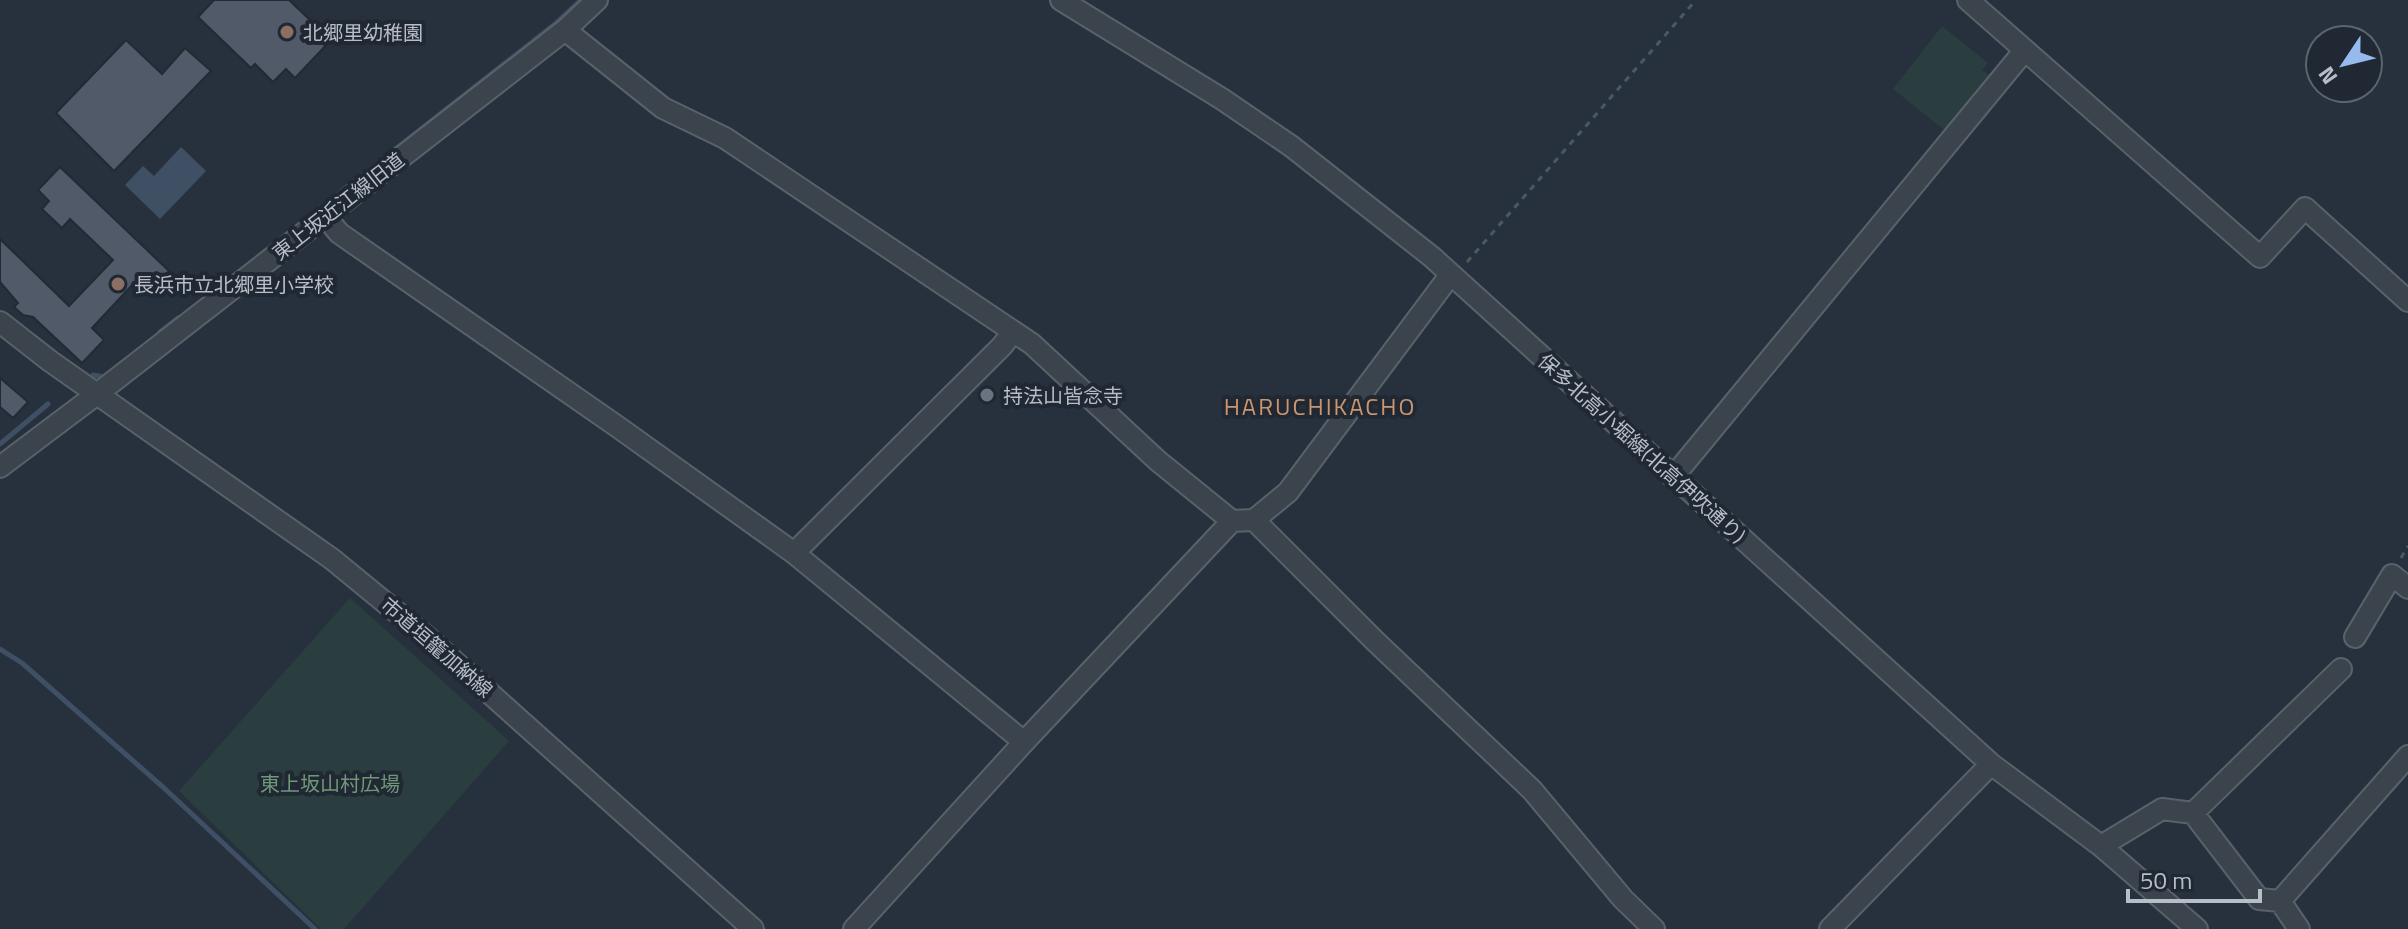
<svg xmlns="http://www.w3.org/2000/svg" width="2408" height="929" font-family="'Titillium Web','Noto Sans JP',sans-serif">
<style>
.green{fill:#2a3e3f}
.water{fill:#3f4f64}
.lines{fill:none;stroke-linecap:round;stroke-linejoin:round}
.stream{stroke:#3f4f64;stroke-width:5}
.building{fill:#515a68;stroke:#222a34;stroke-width:2}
.minor-casing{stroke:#59616b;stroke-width:24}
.path{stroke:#495b5d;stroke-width:3;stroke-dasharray:6 6;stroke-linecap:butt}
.minor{stroke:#3b434d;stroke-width:20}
.education-dot{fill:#8d6e63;stroke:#202833;stroke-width:3}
.worship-dot{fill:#6b7280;stroke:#202833;stroke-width:3}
.labels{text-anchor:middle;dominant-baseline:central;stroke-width:8;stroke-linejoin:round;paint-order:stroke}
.poi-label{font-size:20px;fill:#b7bec8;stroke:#202833;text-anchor:start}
.street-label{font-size:20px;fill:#b7bec8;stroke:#202833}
.park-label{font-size:20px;fill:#719779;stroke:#202833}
.quarter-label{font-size:24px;letter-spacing:2px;fill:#cb966f;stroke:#202833}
</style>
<rect width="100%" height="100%" fill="#27313d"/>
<path class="green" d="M 1942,26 L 1988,63 L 1982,70 L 1992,77 L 1948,133 L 1893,89 Z
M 350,598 L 509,741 L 344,929 L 321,929 L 179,791 Z"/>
<path class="water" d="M 181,147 L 206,171 L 160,219 L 125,185 L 143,166 L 154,176 Z"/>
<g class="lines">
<path class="stream" d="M 342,191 L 555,24 L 581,0
M 160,332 L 178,318
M 93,375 L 104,377 L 108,374
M 0,444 L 48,404
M 0,649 L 22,663 L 164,788 L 315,929"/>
</g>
<path class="building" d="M 214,0 L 289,0 L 331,40 L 295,78 L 286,69 L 273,82 L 255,64 L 251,68 L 198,17 Z
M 126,40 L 162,74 L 185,48 L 211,71 L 114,171 L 56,113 Z
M 60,167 L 169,271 L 148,294 L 135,282 L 92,328 L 104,340 L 82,363 L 33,317 L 23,315 L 14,307 L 18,303 L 0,282 L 0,239 L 69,306 L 113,260 L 70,219 L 62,228 L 42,209 L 49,201 L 38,190 Z
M 0,378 L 28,402 L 13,418 L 0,407 Z"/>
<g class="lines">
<defs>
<path id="minor" d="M 1061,0 L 1222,99 L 1291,146 L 1432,257 L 1991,764 L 2101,846 L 2197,929
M 1968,0 L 2260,257 L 2305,208 L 2408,301
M 565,30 L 663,108 L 725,138 L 1032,344 L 1158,461 L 1232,521 L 1024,742 L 854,929
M 325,216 L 339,233 L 618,427 L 794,553 L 1024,742
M 0,322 L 50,361 L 332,559 L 427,637 L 753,929
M 0,467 L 97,394 L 565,30 L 597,0
M 1673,477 L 2025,50
M 1254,520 L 1288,492 L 1451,274
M 1232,521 L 1254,520 L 1375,641 L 1532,790 L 1623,899 L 1654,929
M 794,553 L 1002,346 L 1013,332
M 2355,637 L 2392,575 L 2408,588
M 2193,813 L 2341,669
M 2101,846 L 2162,809 L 2193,813 L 2259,899 L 2280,901
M 1830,929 L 1991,764
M 2299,929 L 2280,901 L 2408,756"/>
</defs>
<use href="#minor" class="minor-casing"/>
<path class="path" d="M 1467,262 L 1696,0
M 2401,558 L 2408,546"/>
<use href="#minor" class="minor"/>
</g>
<g class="education-dot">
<circle cx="287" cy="32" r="8"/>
<circle cx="118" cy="284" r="8"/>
</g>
<circle class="worship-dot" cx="987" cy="395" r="8"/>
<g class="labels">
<g class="poi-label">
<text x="303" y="32">北郷里幼稚園</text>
<text x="134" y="284">長浜市立北郷里小学校</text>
<text x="1003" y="395">持法山皆念寺</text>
</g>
<g class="street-label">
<text transform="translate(338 206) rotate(-38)">東上坂近江線旧道</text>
<text transform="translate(1642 448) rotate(42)">保多北高小堀線(北高伊吹通り)</text>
<text transform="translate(437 647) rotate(41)">市道垣籠加納線</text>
</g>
<g class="park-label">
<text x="330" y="783">東上坂山村広場</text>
</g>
<g class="quarter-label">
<text x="1320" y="406">HARUCHIKACHO</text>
</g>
</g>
<g transform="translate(2344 64) rotate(235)"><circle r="38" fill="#202833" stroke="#5c646f" stroke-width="2"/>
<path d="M0-6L14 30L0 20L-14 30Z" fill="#96baee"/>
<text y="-12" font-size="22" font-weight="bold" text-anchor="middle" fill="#b7bec8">N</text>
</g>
<path d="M2128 889v12h132v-12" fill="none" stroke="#b7bec8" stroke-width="4"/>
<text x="2140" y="889" font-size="24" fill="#b7bec8" stroke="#202833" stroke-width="6" paint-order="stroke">50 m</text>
</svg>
